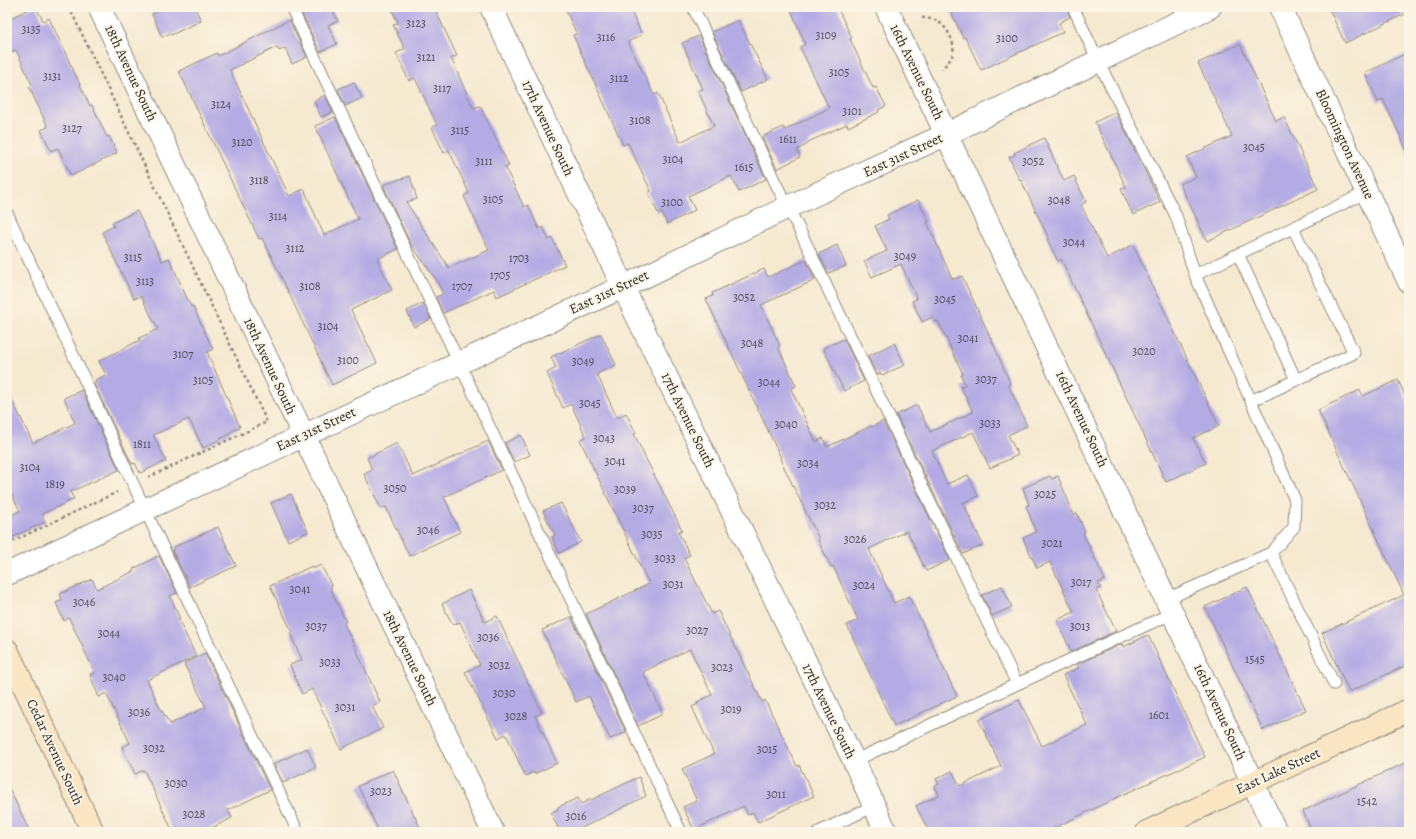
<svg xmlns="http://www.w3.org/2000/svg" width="1416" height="839" font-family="Alegreya,serif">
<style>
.building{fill:#b4abe4}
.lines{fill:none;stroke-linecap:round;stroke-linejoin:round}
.service-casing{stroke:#908a7e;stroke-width:13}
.minor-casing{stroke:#908a7e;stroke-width:24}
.tertiary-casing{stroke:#908a7e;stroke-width:24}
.secondary-casing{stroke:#908a7e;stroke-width:24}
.path{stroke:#908a7e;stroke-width:2.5;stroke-dasharray:3 3;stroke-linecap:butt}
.service{stroke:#fff;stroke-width:11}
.minor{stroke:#fff;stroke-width:22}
.tertiary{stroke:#fff;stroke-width:22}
.secondary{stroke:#fbe6c4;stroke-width:22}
.labels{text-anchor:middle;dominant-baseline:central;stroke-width:4;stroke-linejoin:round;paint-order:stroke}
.number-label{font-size:12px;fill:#4d4b59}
.street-label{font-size:14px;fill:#2b2b2b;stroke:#fcf5e5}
</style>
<rect width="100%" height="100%" fill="#fcf5e5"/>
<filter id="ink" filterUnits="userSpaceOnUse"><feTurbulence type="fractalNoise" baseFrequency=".025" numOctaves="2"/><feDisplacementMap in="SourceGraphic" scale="8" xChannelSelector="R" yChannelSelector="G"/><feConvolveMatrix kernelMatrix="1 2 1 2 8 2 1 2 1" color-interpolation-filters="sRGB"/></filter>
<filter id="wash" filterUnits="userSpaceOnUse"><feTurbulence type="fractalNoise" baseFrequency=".012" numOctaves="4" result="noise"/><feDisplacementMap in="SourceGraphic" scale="16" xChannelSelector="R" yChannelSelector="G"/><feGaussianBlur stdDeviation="0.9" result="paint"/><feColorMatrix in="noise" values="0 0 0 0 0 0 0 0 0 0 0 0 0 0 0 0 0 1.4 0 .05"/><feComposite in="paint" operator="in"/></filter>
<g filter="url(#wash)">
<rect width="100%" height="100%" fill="#f5e9d0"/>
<g id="blocks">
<path class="building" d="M 33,7 L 36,7 L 43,21 L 49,18 L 90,106 L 92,105 L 107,137 L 109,136 L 117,153 L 71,176 L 58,148 L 51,151 L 41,130 L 48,127 L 29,87 L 32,85 L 16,50 L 7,54 L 7,20 Z
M 166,7 L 195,7 L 201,21 L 171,35 L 170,33 L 162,37 L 152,14 Z
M 316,7 L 331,7 L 338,21 L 328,25 L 337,44 L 320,52 L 302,14 Z
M 391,7 L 434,7 L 457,56 L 451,58 L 473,108 L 480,106 L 509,166 L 505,167 L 524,207 L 528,205 L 539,229 L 543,227 L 549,240 L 552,238 L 565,265 L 497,297 L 494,290 L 443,313 L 436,297 L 443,294 L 437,281 L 410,243 L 383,185 L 410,176 L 417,199 L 406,202 L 449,268 L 489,250 L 464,196 L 469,193 L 449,150 L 444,153 L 432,127 L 437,125 L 415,78 L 409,81 L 396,53 L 405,49 L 393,25 L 398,23 Z
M 564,7 L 629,7 L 642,35 L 628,42 L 654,95 L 658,93 L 680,142 L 714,126 L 698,91 L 703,89 L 682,43 L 699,36 L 766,179 L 739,192 L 731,176 L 688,196 L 695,210 L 667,224 L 661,211 L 658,213 L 648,193 L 651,191 L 628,143 L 623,145 L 573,35 L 577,34 Z
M 790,7 L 837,7 L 852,38 L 850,39 L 873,88 L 876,87 L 886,106 L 878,110 L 879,112 L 848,127 L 847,124 L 808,142 L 808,144 L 797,150 L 800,157 L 777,169 L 762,137 L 783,127 L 785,130 L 829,108 L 800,47 L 805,44 Z
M 949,7 L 1066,7 L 1070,17 L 1059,23 L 1063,32 L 981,70 L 965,37 L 963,38 Z
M 1328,7 L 1409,7 L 1409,12 L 1345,43 Z
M 289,20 L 307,57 L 292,64 L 285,48 L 279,51 L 277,47 L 230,70 L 289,196 L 304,189 L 324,235 L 358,219 L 315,126 L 335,117 L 398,249 L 377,259 L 392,290 L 351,310 L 377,363 L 332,385 L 279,272 L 262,238 L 259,239 L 179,71 L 217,53 L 218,56 Z
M 738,20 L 768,79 L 741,92 L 712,32 Z
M 1240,44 L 1276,121 L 1284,117 L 1318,189 L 1207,241 L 1180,184 L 1196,177 L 1187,157 L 1232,136 L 1198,63 Z
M 1409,52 L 1409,155 L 1383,99 L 1378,102 L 1365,73 Z
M 354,82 L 362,98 L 345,106 L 338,89 Z
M 325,95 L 333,112 L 321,117 L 314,101 Z
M 1116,112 L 1160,202 L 1133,215 L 1121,189 L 1126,187 L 1095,122 Z
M 1044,138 L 1064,181 L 1074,176 L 1086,202 L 1081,205 L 1107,258 L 1133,245 L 1219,426 L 1193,438 L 1206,463 L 1166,482 L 1061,259 L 1058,261 L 1047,239 L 1049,239 L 1021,180 L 1020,181 L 1009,157 L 1015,155 L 1014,153 Z
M 918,200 L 929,222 L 927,222 L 952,279 L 954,278 L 955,279 L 962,276 L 992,341 L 1010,383 L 1008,384 L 1027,426 L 1008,435 L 1018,455 L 990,468 L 973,432 L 932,451 L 947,484 L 968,475 L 978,496 L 963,503 L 983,545 L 963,554 L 896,415 L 917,405 L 930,432 L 973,412 L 961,387 L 965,385 L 961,375 L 963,374 L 938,321 L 935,322 L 933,317 L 922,322 L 912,301 L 917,299 L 901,264 L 872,277 L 864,261 L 887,251 L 875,226 L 889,219 L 887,215 Z
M 137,211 L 162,261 L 169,258 L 191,307 L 193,306 L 201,324 L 213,349 L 207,352 L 240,427 L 229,433 L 230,434 L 203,448 L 189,419 L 153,435 L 166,461 L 140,473 L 135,463 L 132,464 L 94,384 L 96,383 L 95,380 L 106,375 L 99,361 L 140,340 L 139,338 L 158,329 L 141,296 L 134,299 L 102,232 L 114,226 L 112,223 Z
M 837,245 L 846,266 L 828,273 L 819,254 Z
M 806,260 L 815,280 L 761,305 L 780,346 L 778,347 L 796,386 L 791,389 L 816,442 L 823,438 L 827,447 L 871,426 L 872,427 L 883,421 L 950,560 L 926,571 L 907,531 L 869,549 L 894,603 L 909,596 L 957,696 L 894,726 L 847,625 L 858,620 L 833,566 L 831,567 L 818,540 L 819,539 L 780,459 L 781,458 L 706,299 L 713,296 L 712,293 L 764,269 L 768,277 Z
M 423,303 L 431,319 L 414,327 L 407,311 Z
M 601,334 L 616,365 L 597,374 L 617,418 L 626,413 L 636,433 L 634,434 L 645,457 L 682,530 L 678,532 L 690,555 L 684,558 L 712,614 L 718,611 L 762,702 L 765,700 L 797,766 L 799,765 L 814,796 L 758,822 L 753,812 L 748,815 L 744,806 L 694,830 L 683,807 L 697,801 L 682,769 L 714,754 L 692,707 L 698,704 L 697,702 L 712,695 L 690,649 L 643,672 L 663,714 L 638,726 L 586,614 L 649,584 L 580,440 L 586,437 L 571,404 L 563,408 L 547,373 L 556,368 L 551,357 Z
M 844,339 L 864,381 L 844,391 L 823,348 Z
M 894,343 L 905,365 L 882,375 L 880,373 L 877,375 L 868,356 Z
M 1398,380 L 1409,404 L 1409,664 L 1349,692 L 1322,633 L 1404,595 L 1318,410 L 1360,390 L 1363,396 Z
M 7,390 L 33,443 L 75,423 L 64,398 L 82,390 L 119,470 L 70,492 L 74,499 L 42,514 L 45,522 L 7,540 L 7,517 L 20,511 L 7,485 Z
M 521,435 L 530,455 L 514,462 L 505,443 Z
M 488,441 L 502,470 L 444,497 L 460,532 L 409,556 L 386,507 L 381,509 L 364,474 L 372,470 L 367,458 L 397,443 L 413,476 Z
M 1050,476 L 1052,479 L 1058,476 L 1074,515 L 1077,513 L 1085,532 L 1083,533 L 1105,580 L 1098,583 L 1101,588 L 1096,590 L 1116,631 L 1071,652 L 1057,620 L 1074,612 L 1050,562 L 1037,568 L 1023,538 L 1036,532 L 1026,506 L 1029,505 L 1023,488 Z
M 291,494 L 308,532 L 288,541 L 271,503 Z
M 561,503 L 581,542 L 559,553 L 552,537 L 555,535 L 543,511 Z
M 218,527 L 236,566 L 190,587 L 172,550 L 175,549 L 174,547 Z
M 159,556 L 177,593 L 170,596 L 180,619 L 178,619 L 196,656 L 147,680 L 160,708 L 170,724 L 206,707 L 184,664 L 205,653 L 270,790 L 228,810 L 232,818 L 203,832 L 173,832 L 144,770 L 135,774 L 122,747 L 130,743 L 106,693 L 99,697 L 90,675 L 95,673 L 69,618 L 64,621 L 56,603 L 62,600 L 60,594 L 92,579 L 97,589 L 134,571 L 133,569 Z
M 321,565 L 332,587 L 330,588 L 346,622 L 344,623 L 380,702 L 372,706 L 383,728 L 341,749 L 312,689 L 302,694 L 290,665 L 302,660 L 290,633 L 292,632 L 270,586 L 312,566 L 313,569 Z
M 1002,586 L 1012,607 L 992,616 L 982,595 Z
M 1247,587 L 1306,710 L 1263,730 L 1205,607 Z
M 469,590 L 485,622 L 497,616 L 542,713 L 535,716 L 557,763 L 534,774 L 534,772 L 525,776 L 506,734 L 498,738 L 465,672 L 480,665 L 460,622 L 453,625 L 442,604 Z
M 571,617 L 626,732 L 610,739 L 589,696 L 576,702 L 542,630 Z
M 1148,635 L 1205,757 L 1120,796 L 1046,832 L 929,832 L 916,806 L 939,795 L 935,786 L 939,784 L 936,779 L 952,771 L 960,786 L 1001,766 L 979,720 L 1019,700 L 1042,746 L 1087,725 L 1063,675 L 1079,668 L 1077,664 L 1122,644 L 1123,647 Z
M 307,748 L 316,767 L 283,783 L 274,764 Z
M 1409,761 L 1409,832 L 1312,832 L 1303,811 Z
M 393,770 L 422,832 L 379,832 L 358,786 Z
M 639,777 L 646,796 L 574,832 L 560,832 L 551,813 L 558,809 L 558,807 L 578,798 L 581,804 L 591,799 L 591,800 Z
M 7,784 L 30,832 L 7,832 Z"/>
</g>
</g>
<g filter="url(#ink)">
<use href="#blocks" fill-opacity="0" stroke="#908a7e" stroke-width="1"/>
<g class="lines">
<defs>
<path id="service" d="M 291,7 L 681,832
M 693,7 L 776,184 L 800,231 L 1017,684
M 1073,7 L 1098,61 L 1176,216 L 1195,275 L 1295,500 L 1294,527 L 1271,553 L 1167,599
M 7,213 L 156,533 L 298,832
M 1293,228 L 1354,353 L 1296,380
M 1238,254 L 1296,380 L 1251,401
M 1195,275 L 1367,192
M 1271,553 L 1334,684
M 854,761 L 1017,684 L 1173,613
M 819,832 L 874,806"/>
<path id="minor" d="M 99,7 L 493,832
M 491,7 L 633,308 L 854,761 L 886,832
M 886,7 L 1276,832"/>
<path id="tertiary" d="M 1280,7 L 1409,282
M 7,574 L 648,275 L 788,207 L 947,134 L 1210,7"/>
<path id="secondary" d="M 7,650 L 93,832
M 1147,832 L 1409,710"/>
</defs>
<use href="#service" class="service-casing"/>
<use href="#minor" class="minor-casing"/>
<use href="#tertiary" class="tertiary-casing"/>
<use href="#secondary" class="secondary-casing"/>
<path class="path" d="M 69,7 L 267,422 L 149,477
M 922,18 C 927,18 933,19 937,21 C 948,27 957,45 952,56 C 950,61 945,65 942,69
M 7,544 L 117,492"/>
<use href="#service" class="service"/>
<use href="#minor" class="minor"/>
<use href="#tertiary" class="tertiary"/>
<use href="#secondary" class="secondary"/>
</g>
</g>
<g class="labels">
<g class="number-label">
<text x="416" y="23">3123</text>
<text x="31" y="29">3135</text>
<text x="826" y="35">3109</text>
<text x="606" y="37">3116</text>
<text x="1007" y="38">3100</text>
<text x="426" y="57">3121</text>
<text x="839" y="72">3105</text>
<text x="52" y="76">3131</text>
<text x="619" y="78">3112</text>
<text x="442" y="88">3117</text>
<text x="221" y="104">3124</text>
<text x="852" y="111">3101</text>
<text x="640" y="120">3108</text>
<text x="72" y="128">3127</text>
<text x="460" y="130">3115</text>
<text x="788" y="139">1611</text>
<text x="242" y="142">3120</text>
<text x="1254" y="147">3045</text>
<text x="673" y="159">3104</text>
<text x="484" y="161">3111</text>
<text x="1033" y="161">3052</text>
<text x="744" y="167">1615</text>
<text x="259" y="180">3118</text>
<text x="493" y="199">3105</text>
<text x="1059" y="200">3048</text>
<text x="672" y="202">3100</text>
<text x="278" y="216">3114</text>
<text x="1074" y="242">3044</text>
<text x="295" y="248">3112</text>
<text x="905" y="256">3049</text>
<text x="133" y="257">3115</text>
<text x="519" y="258">1703</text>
<text x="500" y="275">1705</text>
<text x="145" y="281">3113</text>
<text x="310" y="286">3108</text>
<text x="462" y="286">1707</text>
<text x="744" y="297">3052</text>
<text x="945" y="299">3045</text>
<text x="328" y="326">3104</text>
<text x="968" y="338">3041</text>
<text x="752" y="343">3048</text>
<text x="1144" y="351">3020</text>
<text x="183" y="354">3107</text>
<text x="348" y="360">3100</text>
<text x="583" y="361">3049</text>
<text x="986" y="379">3037</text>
<text x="203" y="380">3105</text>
<text x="769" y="382">3044</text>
<text x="590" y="403">3045</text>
<text x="990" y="423">3033</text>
<text x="786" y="424">3040</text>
<text x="604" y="438">3043</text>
<text x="142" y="444">1811</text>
<text x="615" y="461">3041</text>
<text x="808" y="463">3034</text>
<text x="30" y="467">3104</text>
<text x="55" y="484">1819</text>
<text x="395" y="488">3050</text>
<text x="625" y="489">3039</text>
<text x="1045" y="494">3025</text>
<text x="825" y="505">3032</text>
<text x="643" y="508">3037</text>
<text x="428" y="530">3046</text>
<text x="652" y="534">3035</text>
<text x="855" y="539">3026</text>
<text x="1052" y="543">3021</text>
<text x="665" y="558">3033</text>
<text x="1081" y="582">3017</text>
<text x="673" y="584">3031</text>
<text x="864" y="585">3024</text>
<text x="300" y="589">3041</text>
<text x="84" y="602">3046</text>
<text x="316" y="626">3037</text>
<text x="1080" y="626">3013</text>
<text x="697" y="630">3027</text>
<text x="109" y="633">3044</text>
<text x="488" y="637">3036</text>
<text x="1255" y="659">1545</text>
<text x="330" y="662">3033</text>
<text x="499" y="665">3032</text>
<text x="722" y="667">3023</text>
<text x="114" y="677">3040</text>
<text x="504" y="693">3030</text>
<text x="345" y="707">3031</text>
<text x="731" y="709">3019</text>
<text x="139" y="712">3036</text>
<text x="1159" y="715">1601</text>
<text x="516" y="716">3028</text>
<text x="154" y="748">3032</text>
<text x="767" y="749">3015</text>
<text x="176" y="783">3030</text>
<text x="381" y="791">3023</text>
<text x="776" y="794">3011</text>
<text x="1367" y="801">1542</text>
<text x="194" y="814">3028</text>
<text x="576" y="816">3016</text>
</g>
<g class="street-label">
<text transform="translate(917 72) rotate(64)">16th Avenue South</text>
<text transform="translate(131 73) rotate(65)">18th Avenue South</text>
<text transform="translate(548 128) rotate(65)">17th Avenue South</text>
<text transform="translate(1345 144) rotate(65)">Bloomington Avenue</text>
<text transform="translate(903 155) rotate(-25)">East 31st Street</text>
<text transform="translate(609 292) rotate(-25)">East 31st Street</text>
<text transform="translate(270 366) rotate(65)">18th Avenue South</text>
<text transform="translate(1082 419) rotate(65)">16th Avenue South</text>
<text transform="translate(688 420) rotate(64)">17th Avenue South</text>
<text transform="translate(316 429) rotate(-25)">East 31st Street</text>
<text transform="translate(410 658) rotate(64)">18th Avenue South</text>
<text transform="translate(829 711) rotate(64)">17th Avenue South</text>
<text transform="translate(1220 712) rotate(65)">16th Avenue South</text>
<text transform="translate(55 752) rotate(65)">Cedar Avenue South</text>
<text transform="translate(1278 771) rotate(-25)">East Lake Street</text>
</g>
</g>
<rect width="1416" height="839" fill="none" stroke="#fcf5e5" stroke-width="24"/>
</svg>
